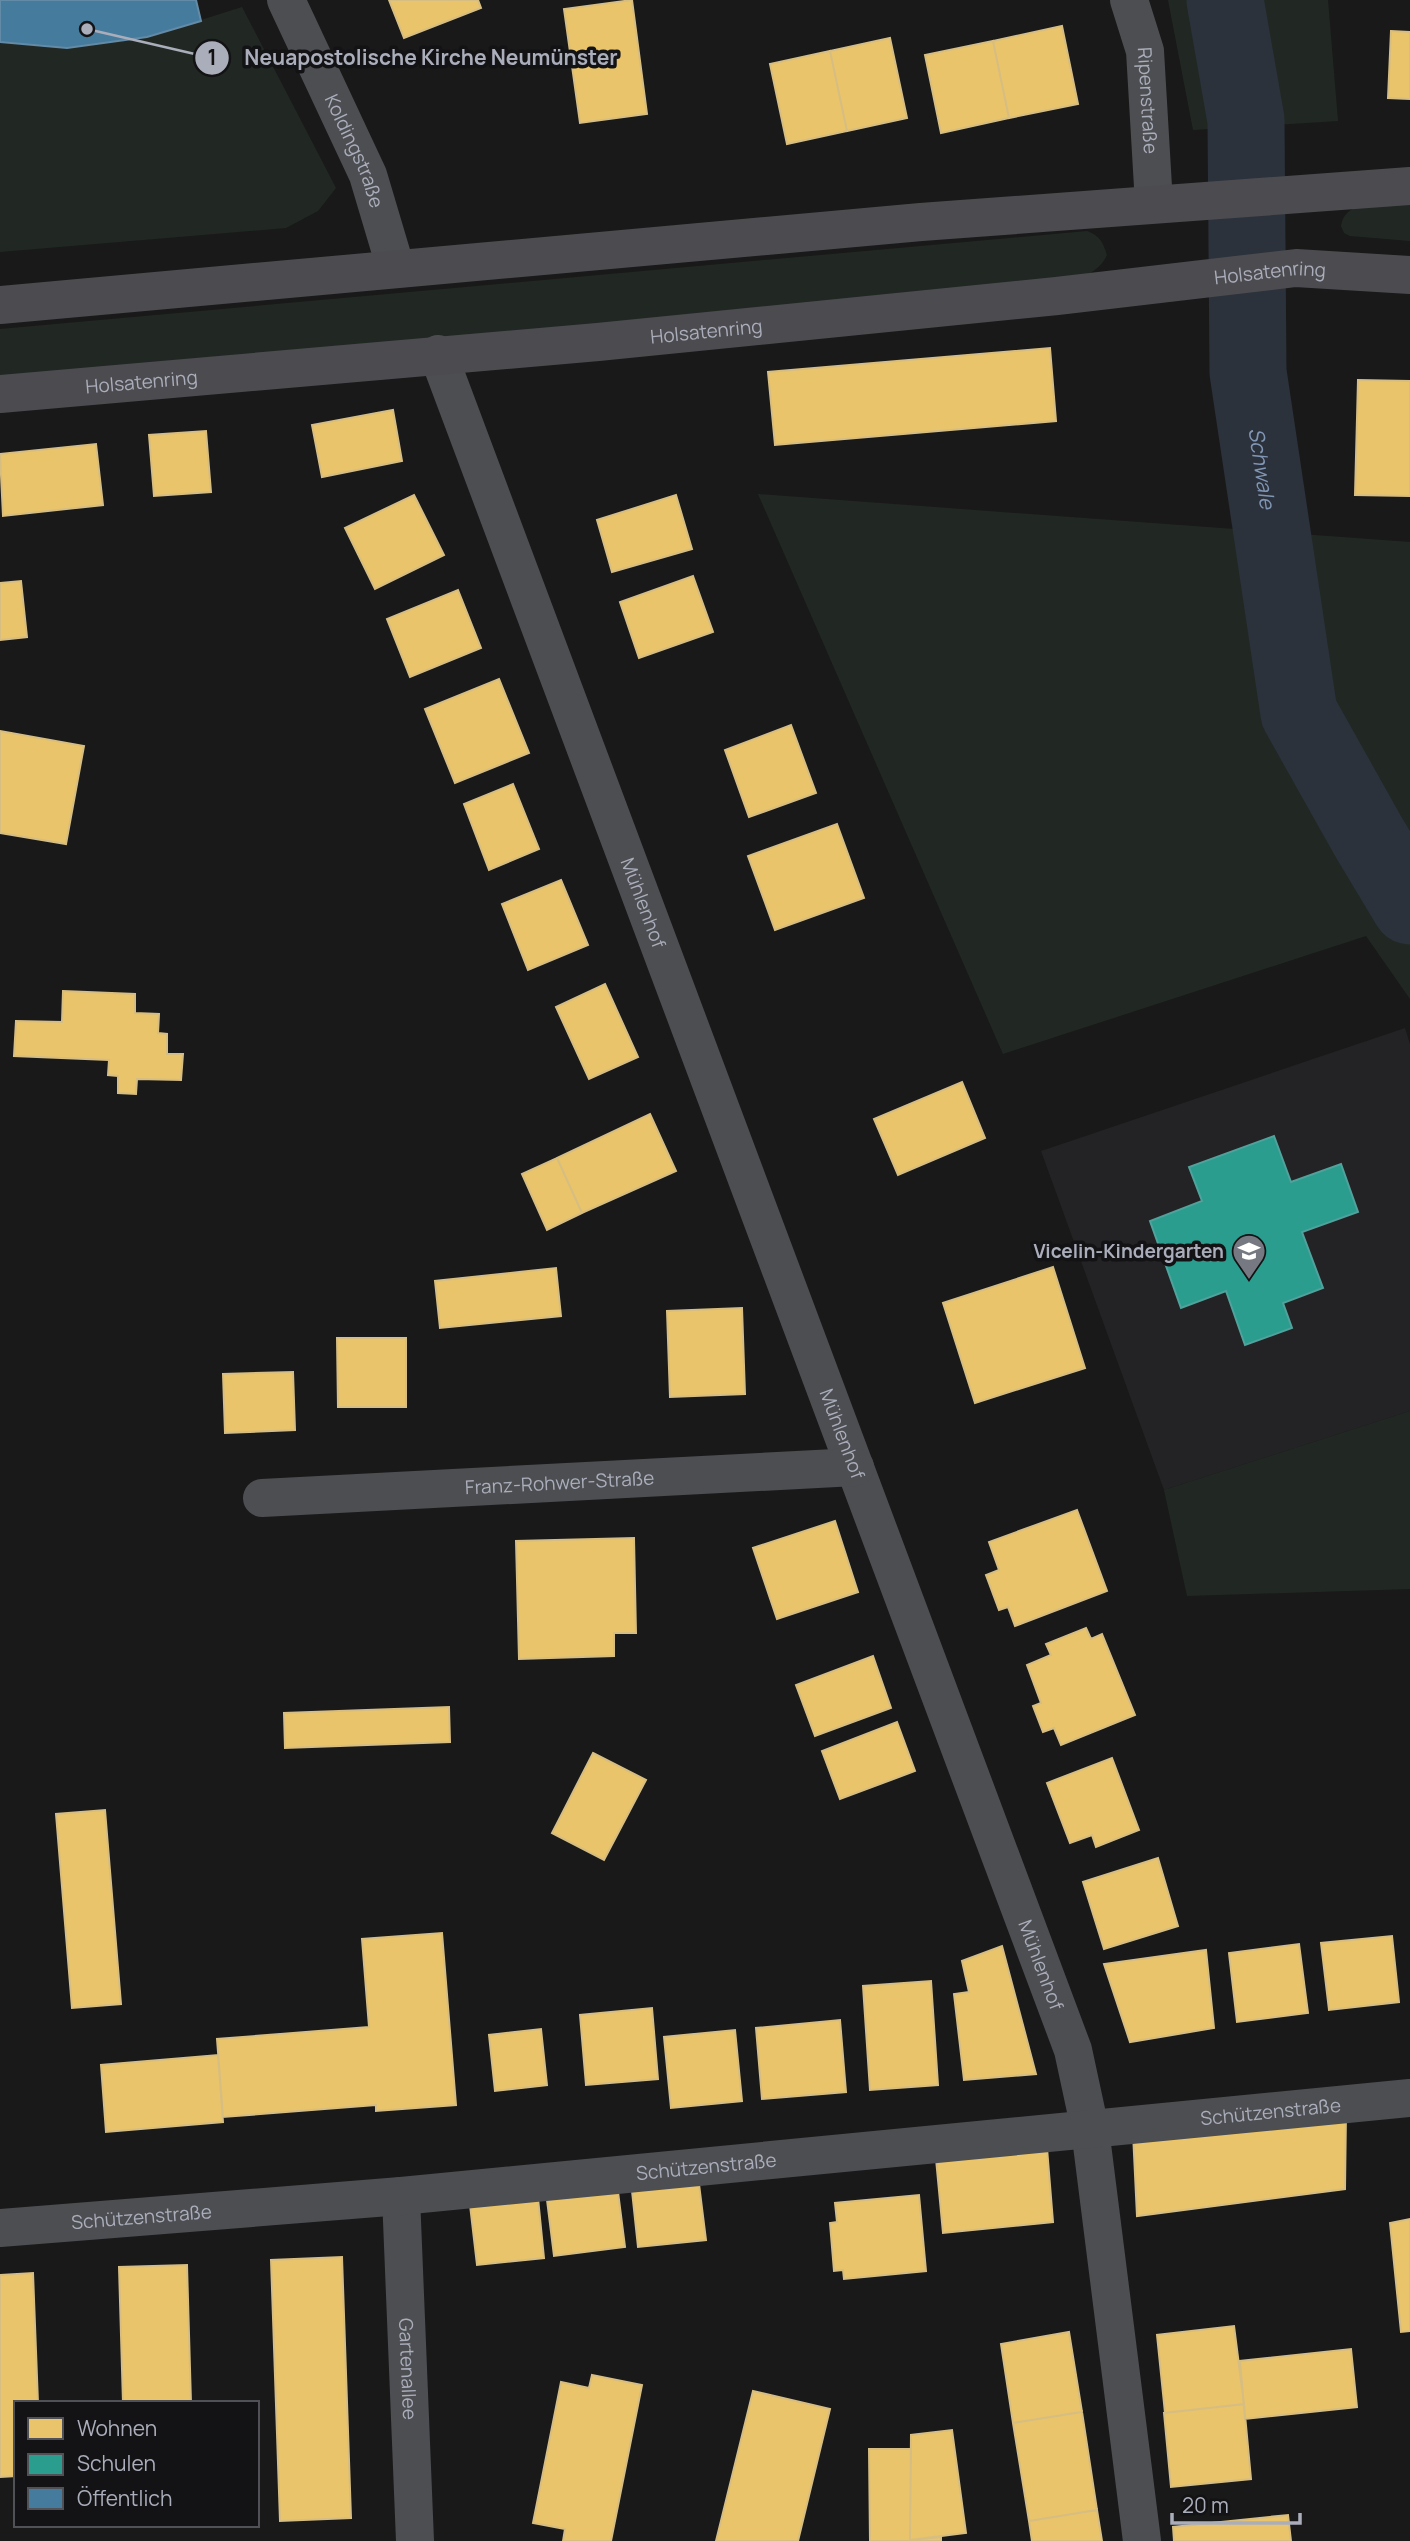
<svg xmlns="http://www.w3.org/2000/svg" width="1410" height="2541" font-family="Manrope,sans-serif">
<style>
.built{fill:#232325}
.green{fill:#212823}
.homes{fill:#e9c46a;stroke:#d6bd82;stroke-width:2}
.schools{fill:#2a9d8f;stroke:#50a29c;stroke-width:2}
.public{fill:#457b9d;stroke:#638aa6;stroke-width:2}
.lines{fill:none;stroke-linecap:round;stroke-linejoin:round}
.river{stroke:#2c323b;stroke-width:77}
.street{stroke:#4d4e52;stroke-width:38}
.secondary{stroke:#4c4c50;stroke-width:38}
.labels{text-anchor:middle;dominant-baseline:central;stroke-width:7;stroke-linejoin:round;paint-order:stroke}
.street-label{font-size:19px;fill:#aaadba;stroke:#131315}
.poi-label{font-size:19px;font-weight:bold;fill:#aaadba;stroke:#131315;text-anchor:end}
.water-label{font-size:21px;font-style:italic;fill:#8196b5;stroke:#131315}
.leader{fill:none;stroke:#aaadba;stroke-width:2.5}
.callout-dot{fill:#aaadba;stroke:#131315;stroke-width:2.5}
.mark-label{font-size:21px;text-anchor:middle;font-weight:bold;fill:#111}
.callout-label{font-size:21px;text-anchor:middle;font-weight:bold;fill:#aaadba;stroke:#131315;stroke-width:7;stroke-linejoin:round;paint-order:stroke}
</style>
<rect width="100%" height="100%" fill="#191919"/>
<path class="built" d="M 1405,1028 L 1410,1044 L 1410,1411 L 1164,1490 L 1041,1151 Z"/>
<path class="green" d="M 1168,0 L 1328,0 L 1338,121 L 1193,130 Z
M 242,7 L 336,188 L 318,211 L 286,228 L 0,252 L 0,42 L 67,48 L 147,37 Z
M 1410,205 L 1410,241 L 1350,236 L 1344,233 L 1341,226 C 1345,197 1388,205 1410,205 Z
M 1087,231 C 1100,236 1103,242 1107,255 C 1095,282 1061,280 1036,284 L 0,379 L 0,329 Z
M 758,494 L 1410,542 L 1410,999 L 1366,936 L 1003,1054 Z
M 1410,1411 L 1410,1589 L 1187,1596 L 1164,1490 Z"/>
<path class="homes" d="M 389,0 L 478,0 L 481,8 L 404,38 Z
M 632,0 L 647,114 L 580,123 L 564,9 Z
M 1062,26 L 1078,104 L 1009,118 L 993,41 Z
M 1391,31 L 1410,32 L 1410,99 L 1388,98 Z
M 890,38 L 907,118 L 847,131 L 830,51 Z
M 993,41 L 1009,118 L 941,133 L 925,55 Z
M 830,51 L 847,131 L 787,144 L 770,64 Z
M 1050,348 L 1056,421 L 775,445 L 768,372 Z
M 1358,380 L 1410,381 L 1410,496 L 1355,495 Z
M 393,410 L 402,461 L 322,477 L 312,425 Z
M 206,431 L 211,492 L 154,496 L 149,435 Z
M 96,444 L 103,505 L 3,516 L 0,454 Z
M 414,495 L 444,555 L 375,589 L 345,528 Z
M 676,495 L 692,549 L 612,572 L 597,520 Z
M 693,576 L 713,632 L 639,658 L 620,602 Z
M 21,581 L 27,637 L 0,640 L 0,583 Z
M 458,590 L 481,648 L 410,677 L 387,619 Z
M 499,679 L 529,753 L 455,783 L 425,709 Z
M 791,725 L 816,793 L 749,817 L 725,750 Z
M 0,731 L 84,746 L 66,844 L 0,833 Z
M 513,784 L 539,849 L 489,870 L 464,804 Z
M 837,824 L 864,898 L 775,930 L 748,856 Z
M 561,880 L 588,945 L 528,970 L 502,904 Z
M 605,984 L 638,1057 L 589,1079 L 556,1007 Z
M 63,991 L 135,994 L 135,1013 L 159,1014 L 158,1033 L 167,1034 L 167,1054 L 183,1054 L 181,1080 L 137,1079 L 136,1094 L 118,1093 L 118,1076 L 108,1075 L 109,1060 L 14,1056 L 16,1021 L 62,1022 Z
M 962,1082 L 985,1138 L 898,1175 L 874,1119 Z
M 650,1114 L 676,1171 L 582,1213 L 557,1158 Z
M 557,1158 L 582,1213 L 547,1230 L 522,1174 Z
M 1053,1267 L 1085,1368 L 975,1403 L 943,1303 Z
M 556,1268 L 561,1316 L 440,1328 L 435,1281 Z
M 742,1308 L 745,1394 L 670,1397 L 667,1311 Z
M 337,1338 L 406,1338 L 406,1407 L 338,1407 Z
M 293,1372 L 295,1430 L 225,1433 L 223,1374 Z
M 1077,1510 L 1107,1591 L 1015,1626 L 1008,1607 L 999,1610 L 986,1575 L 999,1570 L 989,1542 Z
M 835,1521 L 858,1592 L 777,1619 L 753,1548 Z
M 634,1538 L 636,1633 L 614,1633 L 614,1656 L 519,1659 L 516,1541 Z
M 1086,1628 L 1091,1639 L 1102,1634 L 1135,1715 L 1061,1745 L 1054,1728 L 1043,1732 L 1033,1706 L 1041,1703 L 1027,1665 L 1051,1655 L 1046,1644 Z
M 873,1656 L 891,1708 L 815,1736 L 796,1685 Z
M 449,1707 L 450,1742 L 285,1748 L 284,1713 Z
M 897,1722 L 915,1771 L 840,1799 L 822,1751 Z
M 593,1753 L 646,1780 L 604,1860 L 552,1833 Z
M 1112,1758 L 1139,1830 L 1096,1847 L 1092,1835 L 1070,1843 L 1047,1783 Z
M 105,1810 L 121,2004 L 72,2008 L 56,1814 Z
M 1158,1858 L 1178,1926 L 1104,1949 L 1083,1882 Z
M 442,1933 L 456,2105 L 376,2111 L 376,2105 L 223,2117 L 217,2039 L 369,2027 L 362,1939 Z
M 1392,1936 L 1399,2002 L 1329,2010 L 1321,1943 Z
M 1299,1944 L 1308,2013 L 1237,2022 L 1229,1953 Z
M 1002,1946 L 1036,2074 L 964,2080 L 954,1994 L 969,1992 L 962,1961 Z
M 1206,1950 L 1214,2028 L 1130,2042 L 1104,1964 Z
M 931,1981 L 938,2085 L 870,2090 L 863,1986 Z
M 652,2008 L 658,2079 L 586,2085 L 580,2015 Z
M 840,2020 L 846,2092 L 762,2099 L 756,2028 Z
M 541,2029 L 547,2085 L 495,2091 L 489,2035 Z
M 735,2030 L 742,2101 L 671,2108 L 664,2037 Z
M 218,2055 L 223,2122 L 106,2132 L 101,2065 Z
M 1346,2113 L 1345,2189 L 1137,2216 L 1133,2133 Z
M 1047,2148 L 1053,2222 L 943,2233 L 936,2159 Z
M 699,2184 L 706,2240 L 638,2247 L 632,2191 Z
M 618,2192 L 625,2247 L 554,2256 L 547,2200 Z
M 919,2195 L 926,2271 L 844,2279 L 843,2270 L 834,2271 L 830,2223 L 837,2222 L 835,2203 Z
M 538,2198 L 544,2258 L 477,2265 L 470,2205 Z
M 1410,2219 L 1410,2331 L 1401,2332 L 1390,2223 Z
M 342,2257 L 351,2518 L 280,2521 L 271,2260 Z
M 187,2265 L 191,2403 L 123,2403 L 119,2267 Z
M 33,2273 L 38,2403 L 16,2403 L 16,2476 L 0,2477 L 0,2275 Z
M 1234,2326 L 1244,2404 L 1165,2413 L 1157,2335 Z
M 1069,2332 L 1082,2412 L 1013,2423 L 1001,2344 Z
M 1351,2349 L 1357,2407 L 1245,2419 L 1240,2361 Z
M 592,2375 L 642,2385 L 611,2541 L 563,2541 L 565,2529 L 533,2523 L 561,2382 L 589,2388 Z
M 753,2391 L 830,2409 L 798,2541 L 716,2541 Z
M 1244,2404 L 1251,2479 L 1171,2487 L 1164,2413 Z
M 1082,2412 L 1097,2510 L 1029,2521 L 1013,2423 Z
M 952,2430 L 966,2533 L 910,2540 L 911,2435 Z
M 869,2449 L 911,2449 L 910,2540 L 941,2537 L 941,2541 L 870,2541 Z
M 1097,2510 L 1102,2541 L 1032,2541 L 1029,2521 Z
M 1288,2515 L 1291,2541 L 1174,2541 L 1173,2527 Z"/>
<path class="schools" d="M 1274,1136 L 1291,1182 L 1341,1164 L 1358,1212 L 1302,1232 L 1323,1288 L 1283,1303 L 1292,1328 L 1245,1345 L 1226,1291 L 1181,1308 L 1150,1221 L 1202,1201 L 1189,1167 Z"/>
<path class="public" d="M 0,0 L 196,0 L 201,21 L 147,37 L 67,48 L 0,42 Z"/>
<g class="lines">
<path class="river" id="s1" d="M 1225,0 L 1246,120 L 1248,372 L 1299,713 L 1368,836 L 1410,906"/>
<g class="street">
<path id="s2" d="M 286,0 L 368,175 L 396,269"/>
<path id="s3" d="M 1129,0 L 1145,51 L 1154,204"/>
<path id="s4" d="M 438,354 L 1073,2050 L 1090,2129 L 1142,2541"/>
<path id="s5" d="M 262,1498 L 855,1467"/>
<path id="s6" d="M 401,2196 L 415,2541"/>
<path id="s7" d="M 0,2228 L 401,2196 L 1410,2098"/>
</g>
<g class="secondary">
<path d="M 0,305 L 921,222 L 1410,186"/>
<path id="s8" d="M 0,394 L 598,342 L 1057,296 L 1296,268 L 1410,275"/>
</g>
</g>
<defs>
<symbol id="school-pin" viewBox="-11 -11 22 30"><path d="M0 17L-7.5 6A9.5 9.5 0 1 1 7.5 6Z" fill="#777982" stroke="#131315"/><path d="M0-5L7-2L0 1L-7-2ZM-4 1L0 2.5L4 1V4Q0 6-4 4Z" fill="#fff"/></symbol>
</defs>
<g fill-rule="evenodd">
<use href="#school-pin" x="1230" y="1232" width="38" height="52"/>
</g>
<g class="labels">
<g class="street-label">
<text stroke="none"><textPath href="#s3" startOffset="103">Ripenstraße</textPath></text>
<text stroke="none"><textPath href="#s2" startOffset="166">Koldingstraße</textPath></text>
<text stroke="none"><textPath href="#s8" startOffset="1276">Holsatenring</textPath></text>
<text stroke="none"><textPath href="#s8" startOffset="709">Holsatenring</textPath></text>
<text stroke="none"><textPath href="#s8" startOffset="142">Holsatenring</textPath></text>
<text stroke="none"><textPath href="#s4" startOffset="586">Mühlenhof</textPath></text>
<text stroke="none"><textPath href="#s4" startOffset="1153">Mühlenhof</textPath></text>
<text stroke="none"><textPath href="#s5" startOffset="298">Franz-Rohwer-Straße</textPath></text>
<text stroke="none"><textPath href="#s4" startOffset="1720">Mühlenhof</textPath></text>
<text stroke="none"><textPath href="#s7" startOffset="1276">Schützenstraße</textPath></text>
<text stroke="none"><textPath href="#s7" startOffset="709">Schützenstraße</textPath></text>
<text stroke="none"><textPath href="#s7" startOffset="142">Schützenstraße</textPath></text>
<text stroke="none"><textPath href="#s6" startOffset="173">Gartenallee</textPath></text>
</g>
<g class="poi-label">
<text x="1224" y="1251">Vicelin-Kindergarten</text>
</g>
<g class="water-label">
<text stroke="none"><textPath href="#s1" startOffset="471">Schwale</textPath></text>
</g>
</g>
<path class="leader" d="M87 29L212 58"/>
<g class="callout-dot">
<circle cx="87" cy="29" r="7"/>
<circle cx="212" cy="58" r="18"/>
</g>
<g class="mark-label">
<text x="212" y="65">1</text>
</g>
<g class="callout-label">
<text x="431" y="65">Neuapostolische Kirche Neumünster</text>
</g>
<rect x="14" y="2401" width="245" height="126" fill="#131315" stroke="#4f5157" stroke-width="2"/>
<rect x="28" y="2418" width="35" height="21" fill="#e9c46a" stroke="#4f5157" stroke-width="2"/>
<text x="77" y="2436" font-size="21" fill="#aaadba">Wohnen</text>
<rect x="28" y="2454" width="35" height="21" fill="#2a9d8f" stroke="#4f5157" stroke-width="2"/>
<text x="77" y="2471" font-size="21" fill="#aaadba">Schulen</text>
<rect x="28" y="2488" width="35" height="21" fill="#457b9d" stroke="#4f5157" stroke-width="2"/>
<text x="77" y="2506" font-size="21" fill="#aaadba">Öffentlich</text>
<path d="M1172 2513v10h128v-10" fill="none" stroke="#aaadba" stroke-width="3.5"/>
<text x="1182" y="2513" font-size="21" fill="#aaadba" stroke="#131315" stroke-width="5" paint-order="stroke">20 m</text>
</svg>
